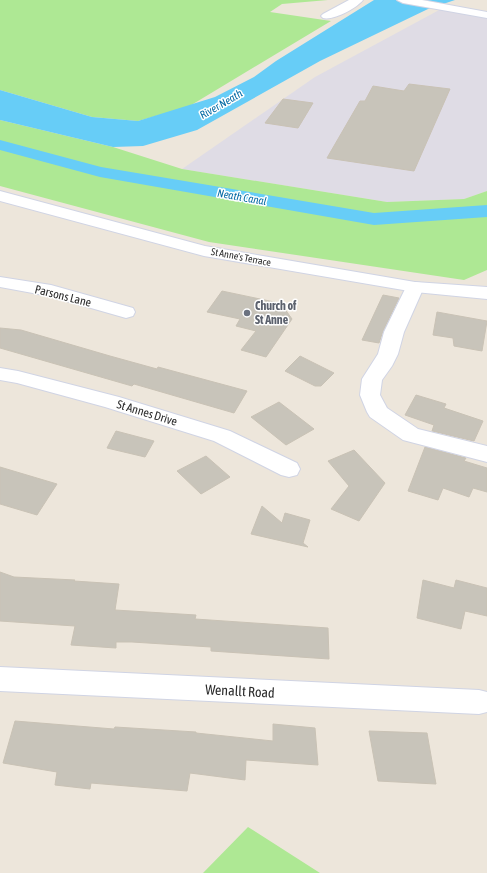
<svg xmlns="http://www.w3.org/2000/svg" width="487" height="873" font-family="'Asap Condensed',sans-serif">
<style>
.industrial{fill:#dfdce5}
.green{fill:#aee894}
.water{fill:#67cdf7}
.lines{fill:none;stroke-linecap:round;stroke-linejoin:round}
.canal{fill:#67cdf7;fill-rule:evenodd}
.building{fill:#c8c4ba;stroke:#c9c2b5}
.street-casing{stroke:#d0d4e4;stroke-width:2}
.secondary-casing{stroke:#d0d4e4;stroke-width:2}
.street{fill:#fff;fill-rule:evenodd}
.secondary{fill:#fff;fill-rule:evenodd}
.worship-dot{fill:#6b7280;stroke:#fff;stroke-width:1.5}
.labels{text-anchor:middle;dominant-baseline:central;stroke-width:3;stroke-linejoin:round;paint-order:stroke}
.far-street-label{font-size:10px;fill:#2a2a2a;stroke:#fff}
.far-water-label{font-size:11px;font-style:italic;fill:#046aa4;stroke:#fff}
.street-label{font-size:12px;fill:#2a2a2a;stroke:#fff}
.worship-label{font-size:12px;font-weight:bold;fill:#5b616d;stroke:#fff;text-anchor:start}
.near-street-label{font-size:14px;fill:#2a2a2a;stroke:#fff}
</style>
<rect width="100%" height="100%" fill="#ede6db"/>
<path class="industrial" d="M 441,9 L 487,17 L 487,191 L 464,199 L 387,202 L 182,169 L 315,77 Z"/>
<path class="green" d="M 0,0 L 328,0 L 282,4 L 270,12 L 331,21 L 188,107 L 138,121 L 92,117 L 0,90 Z
M 0,120 L 113,147 L 182,169 L 387,202 L 464,199 L 487,191 L 487,270 L 464,280 L 209,242 L 0,186 Z
M 248,827 L 320,873 L 203,873 Z"/>
<path class="water" d="M 374,0 L 455,0 L 428,9 L 320,61 L 197,130 L 143,146 L 113,147 L 0,120 L 0,90 L 92,117 L 138,121 L 215,97 L 254,77 L 276,61 Z"/>
<g class="lines">
<path class="canal" d="M 0,140 L 101,167 L 374,213 L 487,205 L 487,217 L 374,225 L 100,177 L 0,150 Z"/>
</g>
<path class="building" d="M 409,84 L 450,89 L 414,171 L 327,158 L 360,101 L 365,101 L 373,86 L 404,91 Z
M 283,99 L 313,103 L 298,128 L 265,123 Z
M 222,291 L 279,303 L 278,304 L 282,305 L 292,319 L 266,357 L 241,350 L 256,331 L 236,326 L 240,319 L 207,312 Z
M 383,295 L 399,298 L 383,331 L 379,343 L 362,340 Z
M 437,312 L 487,321 L 482,351 L 454,346 L 453,338 L 433,335 Z
M 0,328 L 21,330 L 110,356 L 157,369 L 158,367 L 247,391 L 234,413 L 134,384 L 132,386 L 0,348 Z
M 300,356 L 334,373 L 321,386 L 315,386 L 285,371 Z
M 416,395 L 446,404 L 444,408 L 483,421 L 474,441 L 432,431 L 434,425 L 405,415 Z
M 279,402 L 314,429 L 286,445 L 251,417 Z
M 116,431 L 154,441 L 145,457 L 107,448 Z
M 425,447 L 466,458 L 464,461 L 487,468 L 487,492 L 473,488 L 469,497 L 443,488 L 438,500 L 408,491 Z
M 354,450 L 385,483 L 359,521 L 331,509 L 349,486 L 328,461 Z
M 206,456 L 230,477 L 201,494 L 177,471 Z
M 0,467 L 57,484 L 37,515 L 0,504 Z
M 262,506 L 282,523 L 285,513 L 310,520 L 303,543 L 308,547 L 251,534 Z
M 0,572 L 14,577 L 75,580 L 74,581 L 119,584 L 115,610 L 196,615 L 195,619 L 328,628 L 329,659 L 211,651 L 211,647 L 132,642 L 116,642 L 116,648 L 71,645 L 75,626 L 0,621 Z
M 423,580 L 454,588 L 456,580 L 487,588 L 487,616 L 465,611 L 461,629 L 417,618 Z
M 15,721 L 114,729 L 115,727 L 196,732 L 196,733 L 273,741 L 273,724 L 315,728 L 318,765 L 246,760 L 245,780 L 190,773 L 187,791 L 91,783 L 90,789 L 55,785 L 57,772 L 3,763 Z
M 369,731 L 427,733 L 436,784 L 378,781 Z"/>
<g class="lines">
<defs>
<path id="street" d="M 349,0 L 363,0 C 357,8 333,21 323,18 L 321,16 L 323,14 Z
M 0,277 L 51,285 L 133,308 L 135,312 L 133,316 L 126,318 L 49,296 L 0,287 Z
M 415,282 L 421,283 L 424,287 L 404,332 L 398,354 L 392,366 L 382,380 L 380,395 L 387,408 L 418,429 L 487,446 L 487,462 L 403,440 L 370,417 L 367,412 L 360,395 L 362,379 L 378,354 L 384,332 L 406,287 L 409,283 Z
M 0,368 L 18,371 L 119,397 L 230,431 L 297,463 L 300,469 L 297,475 L 289,477 L 281,475 L 214,441 L 105,407 L 17,383 L 0,380 Z
M 0,667 L 479,690 L 487,692 L 487,712 L 479,714 L 0,691 Z"/>
<path id="secondary" d="M 397,0 L 422,0 L 487,12 L 487,18 L 403,3 Z
M 0,191 L 205,246 L 415,282 L 487,287 L 487,299 L 415,292 L 204,256 L 0,201 Z"/>
</defs>
<use href="#street" class="street-casing"/>
<use href="#secondary" class="secondary-casing"/>
<use href="#street" class="street"/>
<use href="#secondary" class="secondary"/>
</g>
<circle class="worship-dot" cx="247" cy="313" r="4"/>
<g class="labels">
<g class="far-street-label">
<text transform="translate(241 257) rotate(11)">St Anne's Terrace</text>
</g>
<g class="far-water-label">
<text transform="translate(221 104) rotate(-30)">River Neath</text>
<text transform="translate(242 197) rotate(10)">Neath Canal</text>
</g>
<g class="street-label">
<text transform="translate(63 296) rotate(14)">Parsons Lane</text>
<text transform="translate(147 413) rotate(17)">St Annes Drive</text>
</g>
<g class="worship-label">
<text x="255" y="306">Church of<tspan x="255" dy="14">St Anne</tspan></text>
</g>
<g class="near-street-label">
<text transform="translate(240 691) rotate(3)">Wenallt Road</text>
</g>
</g>
</svg>
